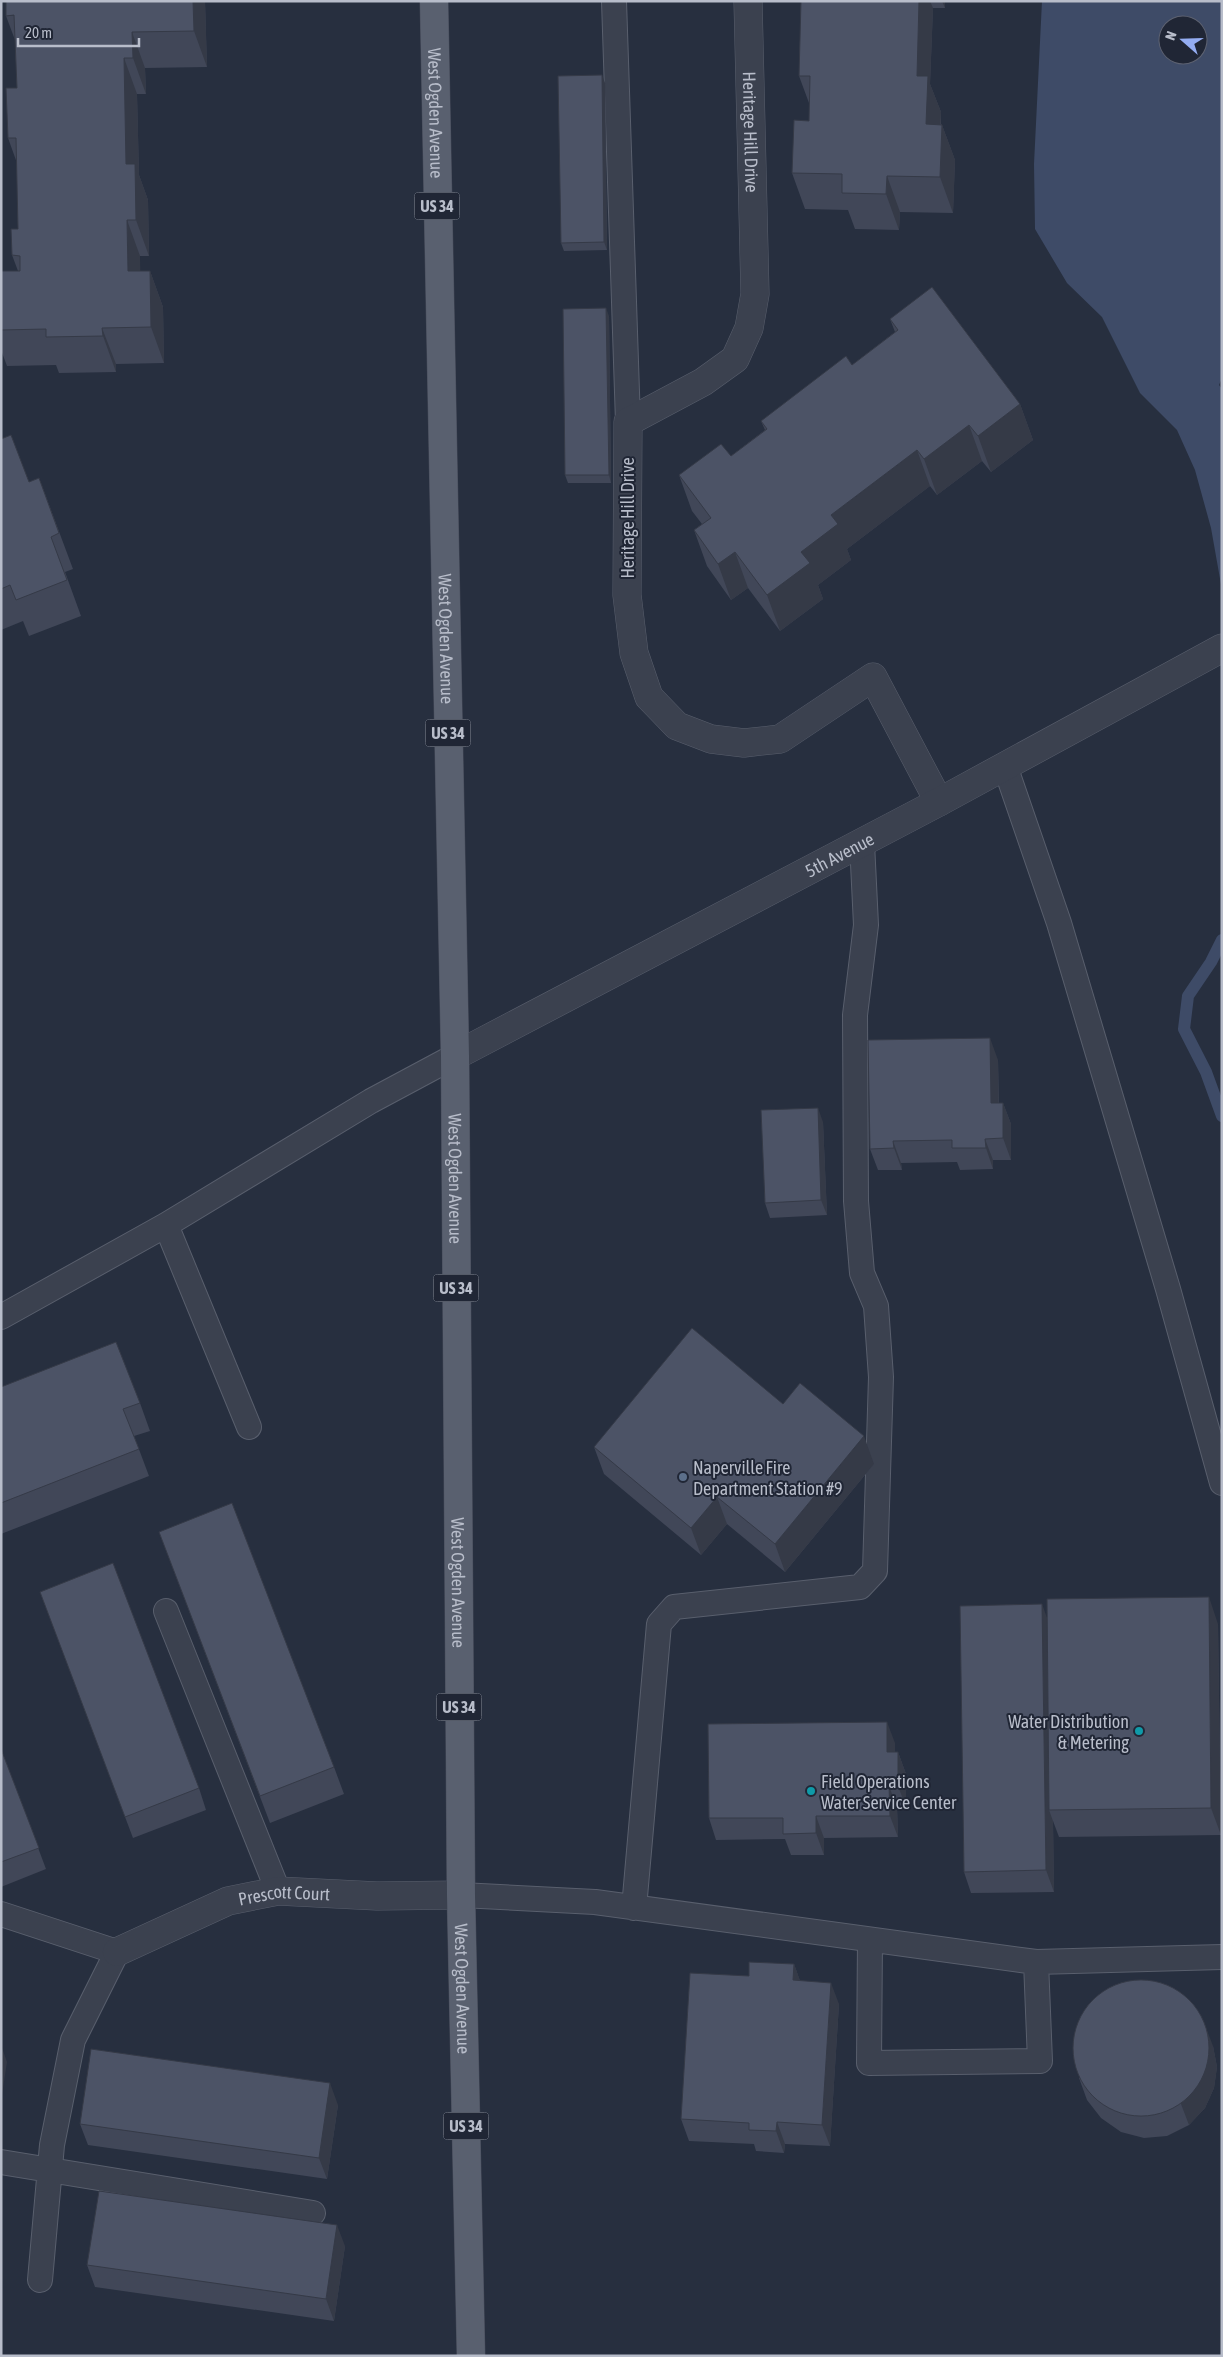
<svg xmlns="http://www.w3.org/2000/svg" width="1223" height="2357" font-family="'Asap Condensed',sans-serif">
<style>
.water{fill:#3e4b67;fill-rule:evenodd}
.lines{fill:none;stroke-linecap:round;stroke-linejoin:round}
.stream{stroke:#3e4b67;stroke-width:12}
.service-casing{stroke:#595f6d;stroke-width:26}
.minor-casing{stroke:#595f6d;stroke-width:29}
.primary-casing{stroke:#454a59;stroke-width:29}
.service{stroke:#3b414f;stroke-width:24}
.minor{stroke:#3b414f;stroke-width:28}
.primary{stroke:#59606f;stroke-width:28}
.wall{fill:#414758}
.shaded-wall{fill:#353a47}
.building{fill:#4c5366;stroke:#353a47}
.service-dot{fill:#5c6f8a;stroke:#202635;stroke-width:2}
.culture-dot{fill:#0f9aa8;stroke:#202635;stroke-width:2}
.labels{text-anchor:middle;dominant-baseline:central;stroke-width:4;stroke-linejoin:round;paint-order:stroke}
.shield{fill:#202635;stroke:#8a909d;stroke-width:1}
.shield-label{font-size:16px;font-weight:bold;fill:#b8bdca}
.street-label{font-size:18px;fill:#b8bdca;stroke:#202635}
.poi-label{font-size:18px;fill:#b8bdca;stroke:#202635;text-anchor:start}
</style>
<rect width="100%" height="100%" fill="#272f3f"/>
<path class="water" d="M 1042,1 L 1222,1 L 1222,378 L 1219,385 L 1222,389 L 1222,590 L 1211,528 L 1195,470 L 1177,430 L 1140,393 L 1102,317 L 1067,283 L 1035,229 L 1034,164 ZM 1168,25 L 1198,25 L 1198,55 L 1168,55 Z"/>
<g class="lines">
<path class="stream" d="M 1222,940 L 1211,962 L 1188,996 L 1184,1029 L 1206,1072 L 1222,1116"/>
<defs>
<path id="service" d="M 614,1 L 628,422
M 1005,766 L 1059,923 L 1168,1289 L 1222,1483
M 166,1225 L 249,1427
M 1,1317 L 166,1225 L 371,1101 L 455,1056
M 166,1611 L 278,1891
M 461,1895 L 595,1902 L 1036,1962 L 1222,1957
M 634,1908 L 659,1624 L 674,1607 L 860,1587 L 875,1571 L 881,1377 L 876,1306 L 862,1273 L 856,1201 L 855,1015 L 866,925 L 862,843
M 1,1914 L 117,1952 L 73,2040 L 52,2145 L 40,2280
M 870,1940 L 869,2063 L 1040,2061 L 1036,1962
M 1,2162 L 313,2213"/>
<g id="minor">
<path id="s1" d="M 748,1 L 755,294 L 749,328 L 735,359 L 703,382 L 628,422 L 627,595 L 634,653 L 649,697 L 677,726 L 711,739 L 744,743 L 780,739 L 873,677 L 939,802"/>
<path id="s2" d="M 455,1056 L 939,802 L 1222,648"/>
<path id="s3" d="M 117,1952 L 228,1901 L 278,1891 L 377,1896 L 461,1895"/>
</g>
<g id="primary">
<path id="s4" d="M 434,1 L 455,1056 L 461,1895 L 471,2356"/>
</g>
</defs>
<use href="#service" class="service-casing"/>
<use href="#minor" class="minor-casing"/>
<use href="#primary" class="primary-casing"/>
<use href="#service" class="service"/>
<use href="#minor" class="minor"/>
<use href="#primary" class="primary"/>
</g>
<path class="wall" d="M 205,1 L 207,67 L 145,68 L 146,94 L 137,94 L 139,175 L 148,200 L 149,256 L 140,256 L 140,271 L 150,271 L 163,307 L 164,363 L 116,364 L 116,372 L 59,373 L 56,365 L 7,366 L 1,350 L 1,271 L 18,271 L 12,255 L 18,229 L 17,163 L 8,138 L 17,88 L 15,40 L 6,16 Z
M 801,1 L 945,1 L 945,8 L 933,8 L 930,84 L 941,112 L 941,124 L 942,125 L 955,160 L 953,213 L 900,212 L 899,230 L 855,229 L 848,210 L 805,209 L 792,173 L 809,121 L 809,103 L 799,76 Z
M 605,83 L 607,250 L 564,251 L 561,243 Z
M 609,316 L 611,483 L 568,483 L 565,475 Z
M 890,319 L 1020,404 L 1033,440 L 991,472 L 982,461 L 937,495 L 930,486 L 847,549 L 851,560 L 818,585 L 823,599 L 780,631 L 748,588 L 731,600 L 707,566 L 694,530 L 702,524 L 692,511 L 679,475 L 731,456 L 765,430 L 761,421 L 852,365 L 895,332 Z
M 1,439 L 29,482 L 39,478 L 73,569 L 65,572 L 81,616 L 29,636 L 23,621 L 1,630 Z
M 998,1060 L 999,1103 L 1003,1103 L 1011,1124 L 1011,1160 L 993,1160 L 993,1169 L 960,1170 L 957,1162 L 901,1163 L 902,1170 L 878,1170 L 870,1149 Z
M 823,1122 L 827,1215 L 770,1218 L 765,1203 Z
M 1,1387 L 140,1403 L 150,1431 L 134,1436 L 149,1476 L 1,1534 Z
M 783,1404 L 874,1464 L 785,1572 L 727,1524 L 701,1555 L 604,1474 L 594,1447 Z
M 159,1532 L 334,1767 L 344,1794 L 270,1823 Z
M 40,1592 L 199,1788 L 206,1810 L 133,1838 Z
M 1047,1617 L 1218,1624 L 1221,1835 L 1059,1837 L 1053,1821 L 1054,1892 L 971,1893 L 964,1872 Z
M 895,1743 L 895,1752 L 898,1752 L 906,1774 L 906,1807 L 897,1807 L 898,1837 L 824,1838 L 824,1855 L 791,1855 L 785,1839 L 716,1840 L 709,1818 Z
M 1,1749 L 46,1869 L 1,1887 Z
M 794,1964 L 800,1981 L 839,2004 L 830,2146 L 785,2144 L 784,2153 L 756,2151 L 754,2144 L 689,2141 L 681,2119 L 749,1976 Z
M 1213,2046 L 1217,2067 L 1214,2088 L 1205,2108 L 1189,2125 L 1167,2136 L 1144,2138 L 1121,2132 L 1101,2118 L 1087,2100 L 1079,2078 Z
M 338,2105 L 327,2179 L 88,2145 L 80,2124 Z
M 345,2246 L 334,2321 L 95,2287 L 87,2265 Z"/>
<path class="shaded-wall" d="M 193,1 L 205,1 L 207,67 L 194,31 Z
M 919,1 L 930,1 L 933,8 L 930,84 L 941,112 L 939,160 L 926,124 L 917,76 Z
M 942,1 L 945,1 L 945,8 Z
M 132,32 L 145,68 L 146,94 L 133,58 Z
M 124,58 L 137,94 L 139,175 L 148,200 L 149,256 L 136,220 L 126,164 Z
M 602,75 L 605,83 L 607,250 L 604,242 Z
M 942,125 L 955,160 L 953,213 L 940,177 Z
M 887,176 L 900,212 L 899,230 L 886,194 Z
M 127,220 L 140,256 L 141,307 L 128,271 Z
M 150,271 L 163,307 L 164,363 L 151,327 Z
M 606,308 L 609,316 L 611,483 L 609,475 Z
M 102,328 L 116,364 L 116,372 L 103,336 Z
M 1020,404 L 1033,440 L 991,472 L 978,436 Z
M 969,425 L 982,461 L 937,495 L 924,459 Z
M 917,450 L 930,486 L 847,549 L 851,560 L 818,585 L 823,599 L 780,631 L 767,595 L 831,515 Z
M 735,552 L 748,588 L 731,600 L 718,564 Z
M 990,1038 L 998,1060 L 999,1124 L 991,1103 Z
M 1003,1103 L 1011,1124 L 1011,1160 L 1003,1138 Z
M 818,1108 L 823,1122 L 827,1215 L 821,1200 Z
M 985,1139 L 993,1160 L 993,1169 L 986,1148 Z
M 893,1141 L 901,1163 L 902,1170 L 894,1148 Z
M 864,1436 L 874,1464 L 785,1572 L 775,1544 Z
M 717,1497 L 727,1524 L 701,1555 L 691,1528 Z
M 1209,1597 L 1218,1624 L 1221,1835 L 1211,1808 Z
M 1042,1604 L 1050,1626 L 1049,1810 L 1053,1821 L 1054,1892 L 1046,1870 Z
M 887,1722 L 895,1743 L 895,1774 L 887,1752 Z
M 898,1752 L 906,1774 L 906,1807 L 898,1786 Z
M 889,1786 L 897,1807 L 898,1837 L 890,1816 Z
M 816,1816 L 824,1838 L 824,1855 L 816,1833 Z
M 794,1964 L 802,1986 L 793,1980 Z
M 831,1983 L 839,2004 L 830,2146 L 822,2125 Z
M 1205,2025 L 1213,2046 L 1217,2067 L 1214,2088 L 1205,2108 L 1189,2125 L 1181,2104 Z
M 1,2045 L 7,2062 L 1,2101 Z
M 330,2083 L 338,2105 L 327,2179 L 319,2158 Z
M 777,2122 L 785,2144 L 784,2153 L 776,2131 Z
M 337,2225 L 345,2246 L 334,2321 L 326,2299 Z"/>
<path class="building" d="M 6,1 L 193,1 L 194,31 L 132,32 L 133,58 L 124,58 L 126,164 L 135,164 L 136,220 L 127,220 L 128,271 L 150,271 L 151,327 L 102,328 L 103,336 L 46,337 L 46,329 L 1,330 L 1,271 L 20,271 L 20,256 L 12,255 L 11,229 L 18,229 L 16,138 L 8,138 L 6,88 L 17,88 L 14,15 L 6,16 Z
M 801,1 L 919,1 L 917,76 L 928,76 L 926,124 L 942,125 L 940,177 L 887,176 L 886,194 L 842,193 L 842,174 L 792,173 L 794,120 L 809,121 L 810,76 L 799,76 Z
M 602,75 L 604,242 L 561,243 L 558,76 Z
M 932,287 L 1020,404 L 978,436 L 969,425 L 924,459 L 917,450 L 831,515 L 838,524 L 801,552 L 810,563 L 767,595 L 735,552 L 718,564 L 694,530 L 711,518 L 679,475 L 721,444 L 731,456 L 767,429 L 761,421 L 846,356 L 852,365 L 898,330 L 890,319 Z
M 606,308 L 609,475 L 565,475 L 563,309 Z
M 11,435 L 29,482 L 39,478 L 59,533 L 51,537 L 67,580 L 16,600 L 10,585 L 1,589 L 1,439 Z
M 990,1038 L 991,1103 L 1003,1103 L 1003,1138 L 985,1139 L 986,1148 L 952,1148 L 952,1140 L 893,1141 L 894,1148 L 870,1149 L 868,1040 Z
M 818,1108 L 821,1200 L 765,1203 L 761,1110 Z
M 692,1328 L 783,1404 L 800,1383 L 864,1436 L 775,1544 L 717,1497 L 691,1528 L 594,1447 Z
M 116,1342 L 140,1403 L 123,1409 L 139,1449 L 1,1503 L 1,1387 Z
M 232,1503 L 334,1767 L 260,1796 L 159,1532 Z
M 113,1563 L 199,1788 L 125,1817 L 40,1592 Z
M 1209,1597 L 1211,1808 L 1049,1810 L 1047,1599 Z
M 1042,1604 L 1046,1870 L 964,1872 L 960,1606 Z
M 887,1722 L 887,1752 L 898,1752 L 898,1786 L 889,1786 L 890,1816 L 816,1816 L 816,1833 L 783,1834 L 783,1818 L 709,1818 L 708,1724 Z
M 1,1749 L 39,1848 L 1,1862 Z
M 749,1962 L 794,1964 L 793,1980 L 831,1983 L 822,2125 L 777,2122 L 776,2131 L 749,2130 L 749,2123 L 681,2119 L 690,1973 L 749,1976 Z
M1073 2048a68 68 0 1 1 136 0a68 68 0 1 1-136 0Z
M 91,2049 L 330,2083 L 319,2158 L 80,2124 Z
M 99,2191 L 337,2225 L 326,2299 L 87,2265 Z"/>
<circle class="service-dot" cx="683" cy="1477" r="5"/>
<g class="culture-dot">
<circle cx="1139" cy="1731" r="5"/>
<circle cx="811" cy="1791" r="5"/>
</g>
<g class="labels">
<g class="shield">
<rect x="414.5" y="192.5" width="45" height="27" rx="4"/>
<rect x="425.5" y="719.5" width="45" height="27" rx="4"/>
<rect x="433.5" y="1274.5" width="45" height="27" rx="4"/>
<rect x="436.5" y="1693.5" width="45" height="27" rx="4"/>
<rect x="443.5" y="2112.5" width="45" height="27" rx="4"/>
</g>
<g class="shield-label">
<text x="437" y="206">US 34</text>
<text x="448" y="733">US 34</text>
<text x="456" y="1288">US 34</text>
<text x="459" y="1707">US 34</text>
<text x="466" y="2126">US 34</text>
</g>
<g class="street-label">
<text stroke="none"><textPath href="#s4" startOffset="112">West Ogden Avenue</textPath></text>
<text stroke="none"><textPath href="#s1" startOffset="131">Heritage Hill Drive</textPath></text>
<text transform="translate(627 518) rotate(-90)">Heritage Hill Drive</text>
<text stroke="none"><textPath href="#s4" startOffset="638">West Ogden Avenue</textPath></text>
<text stroke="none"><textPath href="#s2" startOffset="434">5th Avenue</textPath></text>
<text stroke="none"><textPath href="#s4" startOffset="1178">West Ogden Avenue</textPath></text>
<text stroke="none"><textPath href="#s4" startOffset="1582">West Ogden Avenue</textPath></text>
<text stroke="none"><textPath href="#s3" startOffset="179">Prescott Court</textPath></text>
<text stroke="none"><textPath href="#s4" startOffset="1988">West Ogden Avenue</textPath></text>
</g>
<g class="poi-label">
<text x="693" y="1467">Naperville Fire<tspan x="693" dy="21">Department Station #9</tspan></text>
<text x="1129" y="1721" text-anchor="end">Water Distribution<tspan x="1129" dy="21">&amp; Metering</tspan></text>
<text x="821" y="1781">Field Operations<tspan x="821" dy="21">Water Service Center</tspan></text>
</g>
</g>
<rect width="1223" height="2357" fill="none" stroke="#b8bdca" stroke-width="5"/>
<g transform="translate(1183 40) rotate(290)"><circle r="24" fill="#202635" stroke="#5d6271"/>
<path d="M0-4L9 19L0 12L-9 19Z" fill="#94adf2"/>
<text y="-8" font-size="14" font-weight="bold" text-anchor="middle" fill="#b8bdca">N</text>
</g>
<path d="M18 38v8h121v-8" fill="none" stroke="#b8bdca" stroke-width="2.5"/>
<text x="25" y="38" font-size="15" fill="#b8bdca" stroke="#202635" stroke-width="4" paint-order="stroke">20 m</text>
</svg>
